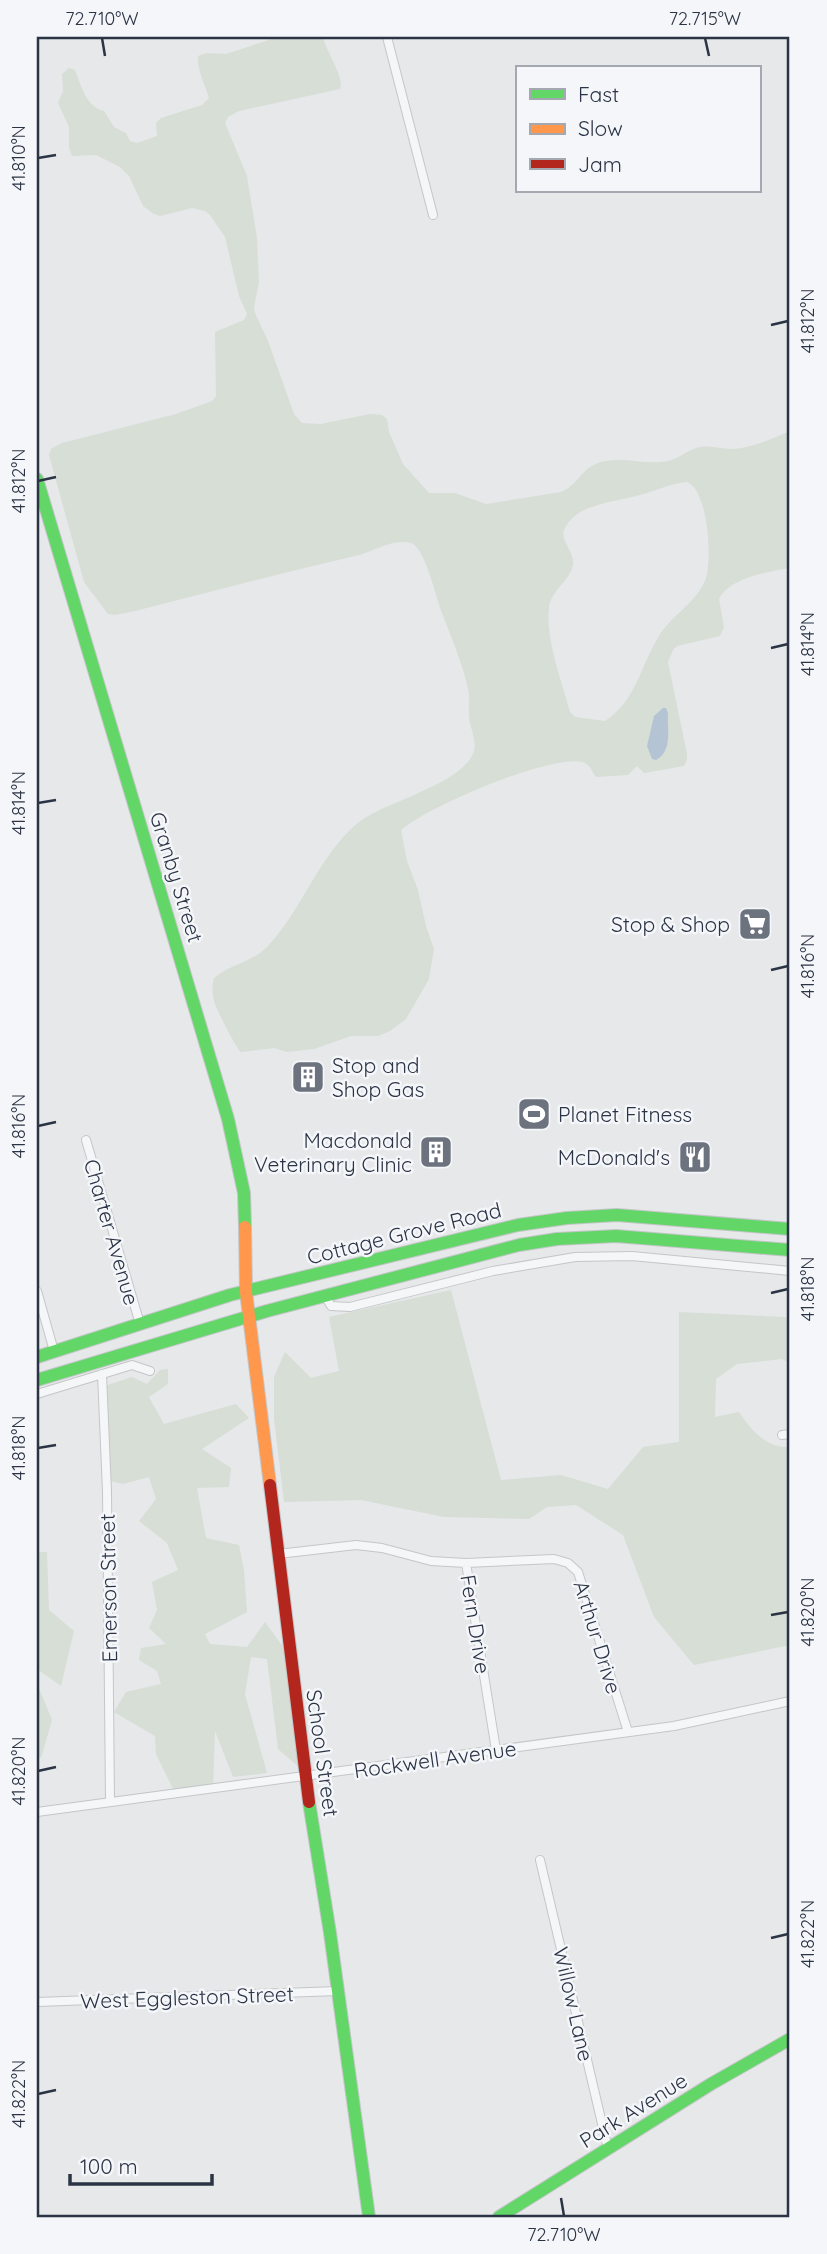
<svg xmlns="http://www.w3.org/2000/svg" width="827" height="2254" font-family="Quicksand,sans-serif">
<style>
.green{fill:#d6ded6;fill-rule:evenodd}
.water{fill:#b4c4d5}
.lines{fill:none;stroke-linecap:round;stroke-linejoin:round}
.street-casing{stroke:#c4c6c8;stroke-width:10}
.fast-casing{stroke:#c4c6c8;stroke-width:14}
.slow-casing{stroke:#c4c6c8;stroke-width:14}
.jam-casing{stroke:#c4c6c8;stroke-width:14}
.street{stroke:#f5f6f7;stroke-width:8}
.fast{stroke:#63d668;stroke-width:12}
.slow{stroke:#ff974d;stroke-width:12}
.jam{stroke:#b3261e;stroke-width:12}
.ticks{fill:none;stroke:#2b3445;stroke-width:2.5}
.labels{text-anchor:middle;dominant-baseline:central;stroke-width:5;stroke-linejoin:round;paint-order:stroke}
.street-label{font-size:21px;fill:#2b3445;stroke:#f4f6f9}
.poi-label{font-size:21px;fill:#2b3445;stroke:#f4f6f9;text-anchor:end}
.neatline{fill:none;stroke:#2b3445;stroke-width:2.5}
.ticks-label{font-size:18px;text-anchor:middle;fill:#2b3445}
</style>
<rect width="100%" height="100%" fill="#e6e8ea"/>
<path class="green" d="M 278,37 L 323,37 C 326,51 345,78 340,89 L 239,111 L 228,117 L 225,123 L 247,176 L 257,238 L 259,282 L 254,307 L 255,313 L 268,341 L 294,414 L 302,423 L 321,424 L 370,414 L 382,415 L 387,419 L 389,432 L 403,464 L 429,493 L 455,493 L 486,504 L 561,492 C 578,485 581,469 598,463 C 617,456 642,464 662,462 C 676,461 684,452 696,448 C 709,444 722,450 734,449 C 753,447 772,439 790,431 L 790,568 C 768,572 730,577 719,599 L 724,627 L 720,636 L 677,646 L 673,650 L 668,662 L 687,754 L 687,760 L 684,766 L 644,773 L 637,766 L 628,775 L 596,777 C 592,771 589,763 582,762 C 547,755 428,807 401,830 L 407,861 L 418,890 L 426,926 L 434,949 L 429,979 L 406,1019 L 390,1031 L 378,1036 L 351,1036 L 314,1049 L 287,1052 L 274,1048 L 241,1052 C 236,1048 216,1009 214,1001 C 212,993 212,985 214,978 C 231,964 253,962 268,946 C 303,909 319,854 359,822 C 384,802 464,784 474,751 C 477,739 469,726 469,715 C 468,708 470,701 469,694 C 464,666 452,640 442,613 C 436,598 425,547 411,543 C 391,538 374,552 355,556 C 282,573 208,592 135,611 L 115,615 L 108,614 L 84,582 L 49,455 L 51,449 L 62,443 L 176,414 L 212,401 L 216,396 L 215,332 L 244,320 L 247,314 L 239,296 L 225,237 L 210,215 L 205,211 L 192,208 L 160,216 L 154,214 L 143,206 L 129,176 L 120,167 L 96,155 L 72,156 L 69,147 L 69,127 L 58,103 L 63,91 L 62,74 L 69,68 L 75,70 C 81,85 86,107 104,111 L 114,127 L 126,133 L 130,141 L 137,143 L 157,136 L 156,123 L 161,118 L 202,105 L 209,98 C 205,84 197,70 198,56 L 207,53 L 226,54 ZM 687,482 C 708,489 714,564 704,583 C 694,604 671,616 659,636 C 640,666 637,700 605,721 L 575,717 L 570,712 C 562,682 545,638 549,607 C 551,591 570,580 573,565 C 575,552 560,541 564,530 C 575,503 617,502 640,495 C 655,491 671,483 687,482 Z
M 451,1290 L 501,1480 L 561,1475 L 608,1489 L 643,1447 L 679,1442 L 679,1312 L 785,1317 L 790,1319 L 790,1363 L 782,1359 L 737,1364 L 716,1379 L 715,1417 L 739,1412 C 752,1431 766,1448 790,1447 L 790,1645 L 694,1665 L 654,1617 L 623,1535 L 576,1505 L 547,1507 L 529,1519 L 444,1517 L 361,1500 L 284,1502 L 274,1419 L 274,1377 L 285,1352 L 311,1378 L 339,1371 L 329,1317 Z
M 168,1369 L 168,1384 L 149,1397 L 164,1424 L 236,1404 L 249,1418 L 202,1449 L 231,1468 L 229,1487 L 197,1488 L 206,1538 L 239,1545 L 244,1570 L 247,1612 L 205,1634 L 210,1644 L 247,1647 L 265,1622 L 291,1658 L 300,1768 L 278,1749 L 267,1659 L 251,1657 L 245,1694 L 267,1773 L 233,1777 L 215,1731 L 213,1788 L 175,1793 L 156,1754 L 155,1736 L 114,1712 L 126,1692 L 161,1684 L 157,1671 L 139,1660 L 141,1648 L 166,1644 L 149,1628 L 157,1610 L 152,1582 L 178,1570 L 167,1543 L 139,1521 L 156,1499 L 149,1477 L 123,1484 L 107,1480 L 102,1387 L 132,1377 L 147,1384 L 160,1370 Z
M 37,1552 L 47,1552 L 49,1610 L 74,1631 L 61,1686 L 37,1669 Z
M 37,1672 L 38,1686 L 52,1720 L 41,1758 L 37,1755 Z"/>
<path class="water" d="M 663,708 L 666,708 L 668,713 C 667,729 673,751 656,760 L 652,759 L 647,746 L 654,716 Z"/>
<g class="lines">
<defs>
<path id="street" d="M 387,37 L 433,215
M 86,1140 L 140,1324
M 37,1291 L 54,1351
M 325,1296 L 331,1306 L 350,1307 L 493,1271 L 575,1257 L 632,1256 L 790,1271
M 102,1374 L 107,1492 L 110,1801
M 37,1394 L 132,1365 L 150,1371
M 782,1435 L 790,1434
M 278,1554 L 356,1545 L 382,1548 L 431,1561 L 466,1563 L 554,1559 L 568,1563 L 578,1572 L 628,1732
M 466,1563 L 496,1750
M 37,1812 L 674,1726 L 790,1701
M 540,1860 L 608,2149
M 37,2002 L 338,1991"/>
<path id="fast" d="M 37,479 L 228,1119 L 244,1193 L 245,1227
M 37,1357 L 230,1295 L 518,1225 L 567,1218 L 617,1215 L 790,1229
M 37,1380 L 267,1311 L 519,1245 L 557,1239 L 616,1236 L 790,1250
M 309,1802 L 330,1933 L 369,2217
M 499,2217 L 711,2084 L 790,2039"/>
<path id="slow" d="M 245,1227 L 246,1292 L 270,1485"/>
<path id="jam" d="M 270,1485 L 309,1802"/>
</defs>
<use href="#street" class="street-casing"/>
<use href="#fast" class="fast-casing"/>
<use href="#slow" class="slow-casing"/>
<use href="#jam" class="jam-casing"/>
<use href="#street" class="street"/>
<use href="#fast" class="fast"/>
<use href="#slow" class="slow"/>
<use href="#jam" class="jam"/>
</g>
<path class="ticks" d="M 102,38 L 105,56M 705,38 L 709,56M 38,158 L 56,155M 771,325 L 788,321M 38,481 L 56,477M 771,648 L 788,644M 38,803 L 56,800M 771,970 L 788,966M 38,1126 L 56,1122M 771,1293 L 788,1289M 38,1448 L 56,1445M 771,1615 L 788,1612M 38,1771 L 56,1767M 771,1938 L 788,1934M 38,2094 L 56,2090M 561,2198 L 564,2216"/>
<defs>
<symbol id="supermarket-square" viewBox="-11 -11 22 22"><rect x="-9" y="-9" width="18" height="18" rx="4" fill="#6c737f" stroke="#f4f6f9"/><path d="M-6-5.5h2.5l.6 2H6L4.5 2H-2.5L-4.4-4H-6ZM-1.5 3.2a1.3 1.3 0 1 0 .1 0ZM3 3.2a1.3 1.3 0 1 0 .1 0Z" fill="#fff"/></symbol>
<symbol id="building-square" viewBox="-11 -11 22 22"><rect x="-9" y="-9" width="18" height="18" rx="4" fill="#6c737f" stroke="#f4f6f9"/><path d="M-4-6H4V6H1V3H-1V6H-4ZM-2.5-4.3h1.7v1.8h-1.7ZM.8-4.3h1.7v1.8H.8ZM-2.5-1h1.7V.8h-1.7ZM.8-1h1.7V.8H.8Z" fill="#fff"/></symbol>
<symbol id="stadium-square" viewBox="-11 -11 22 22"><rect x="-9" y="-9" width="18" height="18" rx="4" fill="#6c737f" stroke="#f4f6f9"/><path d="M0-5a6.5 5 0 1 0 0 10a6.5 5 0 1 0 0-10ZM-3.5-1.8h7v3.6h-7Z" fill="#fff"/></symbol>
<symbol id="restaurant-square" viewBox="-11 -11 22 22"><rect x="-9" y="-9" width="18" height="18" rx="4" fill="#6c737f" stroke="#f4f6f9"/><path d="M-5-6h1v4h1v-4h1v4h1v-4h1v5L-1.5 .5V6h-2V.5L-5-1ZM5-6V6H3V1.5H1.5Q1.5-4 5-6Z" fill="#fff"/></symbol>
</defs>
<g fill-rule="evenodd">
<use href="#supermarket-square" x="736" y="905" width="38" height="38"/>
<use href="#building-square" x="289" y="1058" width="38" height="38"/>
<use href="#stadium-square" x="515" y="1095" width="38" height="38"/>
<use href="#building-square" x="417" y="1133" width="38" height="38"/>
<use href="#restaurant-square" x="676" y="1138" width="38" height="38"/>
</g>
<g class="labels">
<g class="street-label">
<text transform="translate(177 877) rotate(73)">Granby Street</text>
<text transform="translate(112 1232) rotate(74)">Charter Avenue</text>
<text transform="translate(404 1233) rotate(-14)">Cottage Grove Road</text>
<text transform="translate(108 1588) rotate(-91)">Emerson Street</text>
<text transform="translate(476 1624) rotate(81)">Fern Drive</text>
<text transform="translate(598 1637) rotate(73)">Arthur Drive</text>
<text transform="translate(323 1753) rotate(82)">School Street</text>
<text transform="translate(435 1759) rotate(-8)">Rockwell Avenue</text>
<text transform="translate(187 1997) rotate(-2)">West Eggleston Street</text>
<text transform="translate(574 2004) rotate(77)">Willow Lane</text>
<text transform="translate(633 2110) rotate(-32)">Park Avenue</text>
</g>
<g class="poi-label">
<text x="730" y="924">Stop &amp; Shop</text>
<text x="332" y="1065" text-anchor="start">Stop and<tspan x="332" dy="24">Shop Gas</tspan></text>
<text x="558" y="1114" text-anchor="start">Planet Fitness</text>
<text x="412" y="1140">Macdonald<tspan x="412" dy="24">Veterinary Clinic</tspan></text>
<text x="670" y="1157">McDonald's</text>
</g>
</g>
<rect width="827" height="2254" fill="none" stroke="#f4f6f9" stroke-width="77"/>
<rect x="516" y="66" width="245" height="126" fill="#f4f6f9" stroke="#a4a8b1" stroke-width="2"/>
<rect x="530" y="89" width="35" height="10" fill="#63d668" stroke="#a4a8b1" stroke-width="2"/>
<text x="578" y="102" font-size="21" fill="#2b3445">Fast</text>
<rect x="530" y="124" width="35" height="10" fill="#ff974d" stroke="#a4a8b1" stroke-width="2"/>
<text x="578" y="136" font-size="21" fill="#2b3445">Slow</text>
<rect x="530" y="159" width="35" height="10" fill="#b3261e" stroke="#a4a8b1" stroke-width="2"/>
<text x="578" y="172" font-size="21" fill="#2b3445">Jam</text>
<path d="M70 2174v10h142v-10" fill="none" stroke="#2b3445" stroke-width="3.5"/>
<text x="80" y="2174" font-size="21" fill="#2b3445" stroke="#f4f6f9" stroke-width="5" paint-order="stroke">100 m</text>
<rect x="38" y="38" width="750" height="2178" class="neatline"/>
<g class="ticks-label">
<text x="102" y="25">72.710°W</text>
<text x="705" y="25">72.715°W</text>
<text transform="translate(19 158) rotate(-90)" y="6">41.810°N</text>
<text transform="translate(808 321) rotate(-90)" y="6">41.812°N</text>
<text transform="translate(19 481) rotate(-90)" y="6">41.812°N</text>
<text transform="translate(808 644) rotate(-90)" y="6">41.814°N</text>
<text transform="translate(19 803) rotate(-90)" y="6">41.814°N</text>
<text transform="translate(808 966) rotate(-90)" y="6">41.816°N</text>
<text transform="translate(19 1126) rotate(-90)" y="6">41.816°N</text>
<text transform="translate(808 1289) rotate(-90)" y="6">41.818°N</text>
<text transform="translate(19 1448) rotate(-90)" y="6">41.818°N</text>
<text transform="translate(808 1612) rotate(-90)" y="6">41.820°N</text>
<text transform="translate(19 1771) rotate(-90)" y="6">41.820°N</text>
<text transform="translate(808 1934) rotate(-90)" y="6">41.822°N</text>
<text transform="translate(19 2094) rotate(-90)" y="6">41.822°N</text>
<text x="564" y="2241">72.710°W</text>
</g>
</svg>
